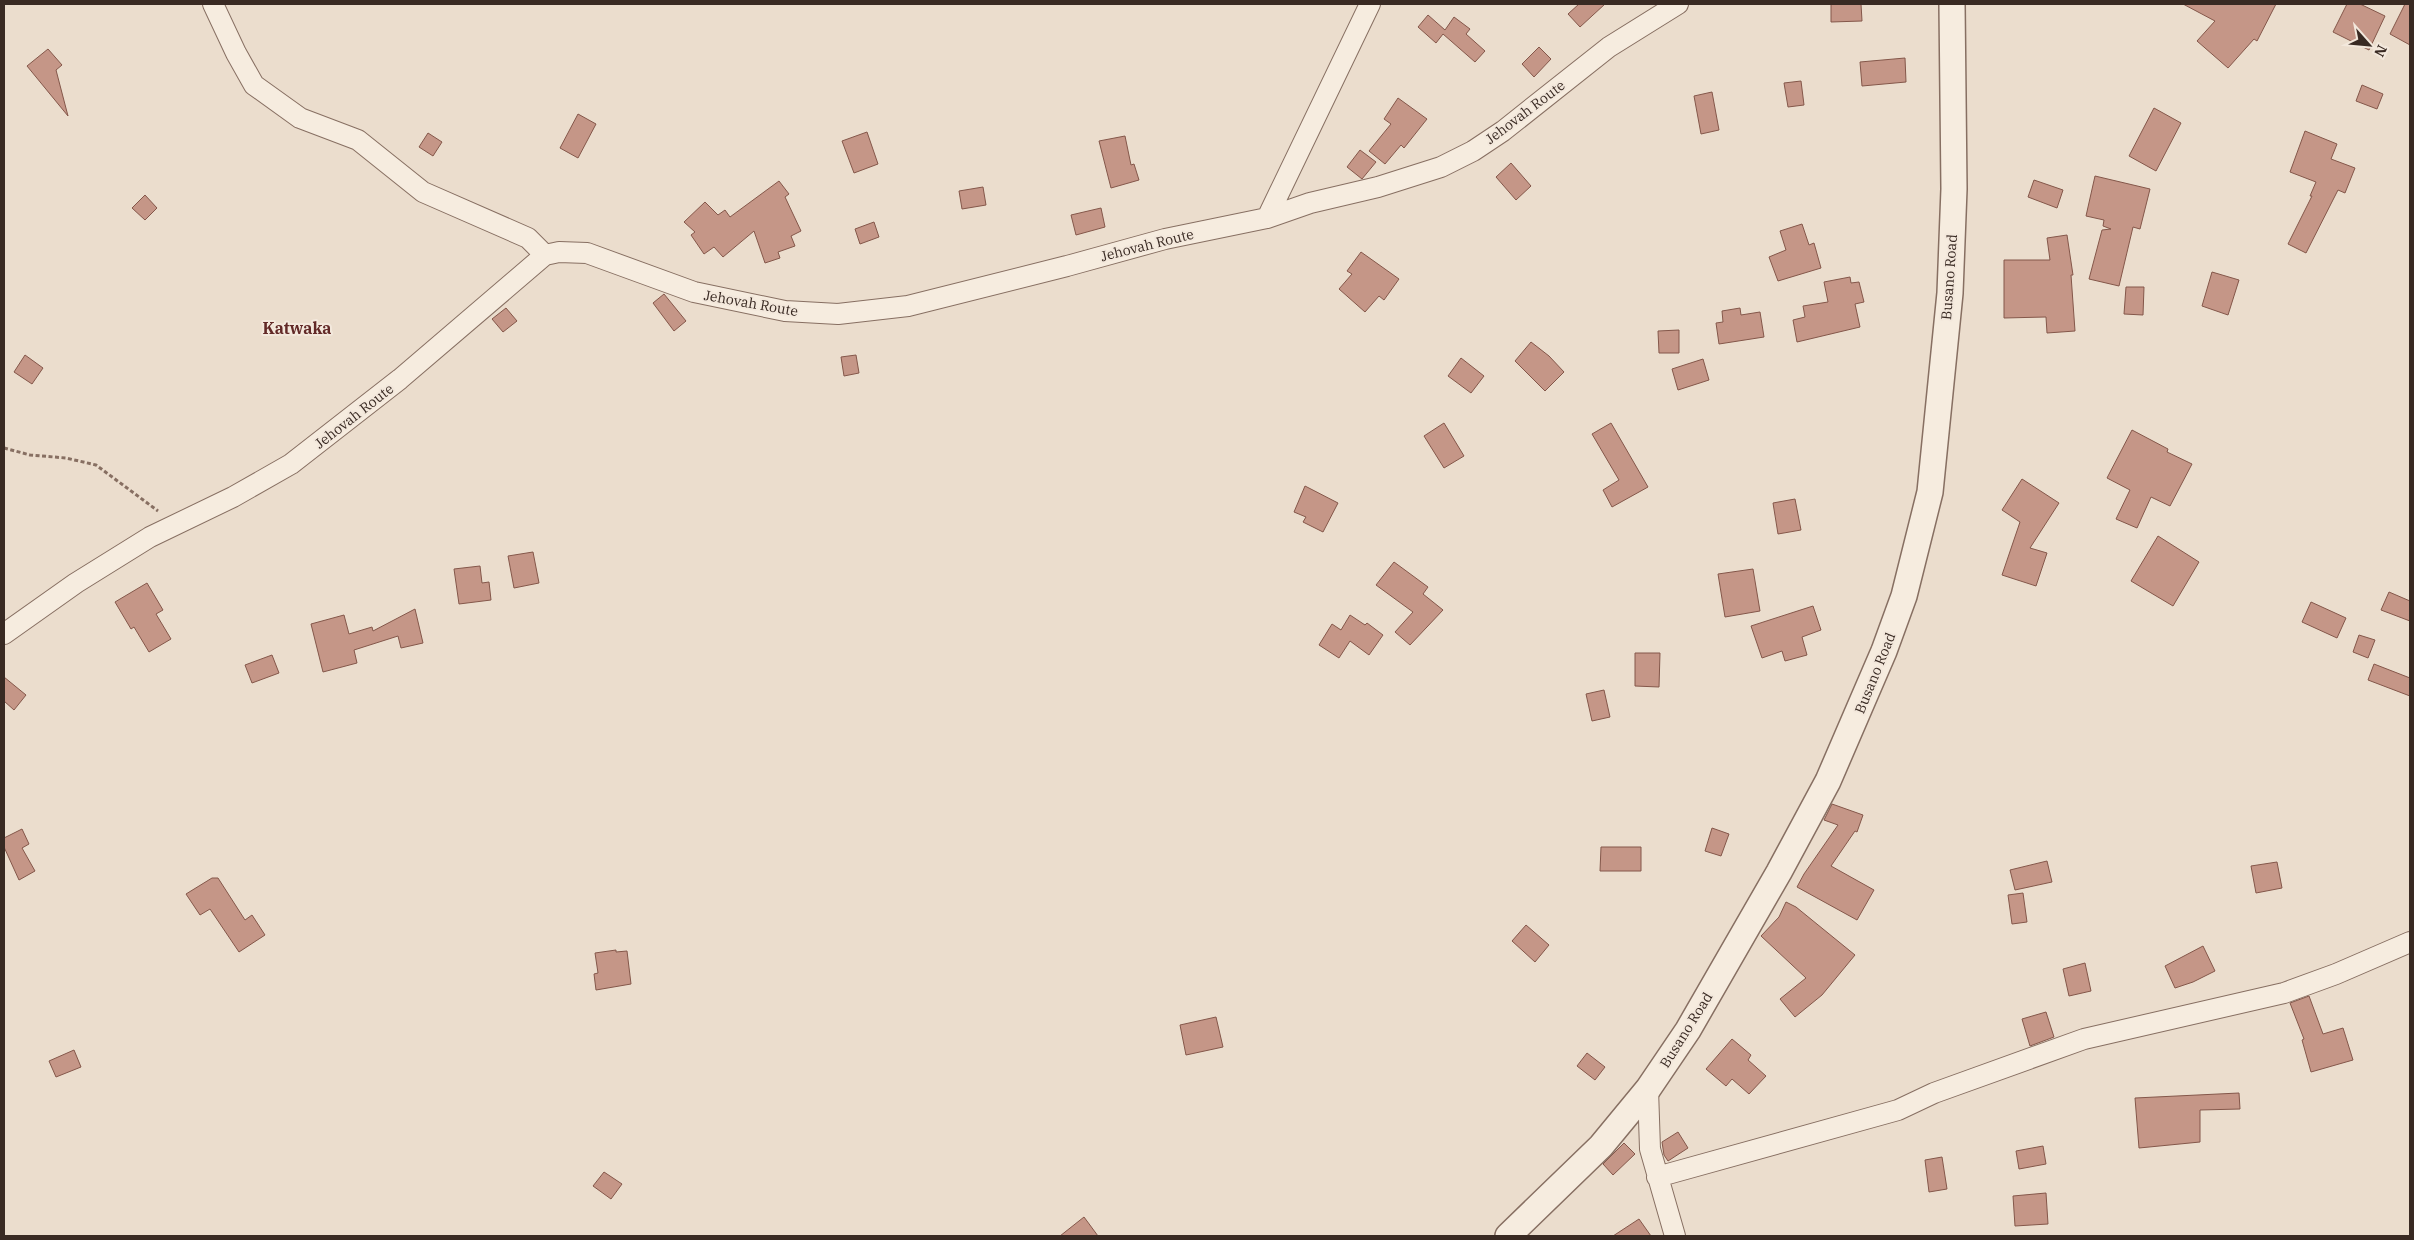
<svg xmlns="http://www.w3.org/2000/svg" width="2414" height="1240" font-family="'IBM Plex Serif',serif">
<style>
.building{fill:#c59687;stroke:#84574a}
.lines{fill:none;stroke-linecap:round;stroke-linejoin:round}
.minor-casing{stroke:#876f62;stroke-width:22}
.tertiary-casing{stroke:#876f62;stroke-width:28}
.path{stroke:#876f62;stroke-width:3;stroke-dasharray:4 2.5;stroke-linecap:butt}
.minor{stroke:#f6ecdf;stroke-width:20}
.tertiary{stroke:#f6ecdf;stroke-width:25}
.labels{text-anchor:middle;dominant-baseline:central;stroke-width:4;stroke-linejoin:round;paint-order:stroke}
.street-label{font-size:14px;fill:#392a23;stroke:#f3e8dc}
.quarter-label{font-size:16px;font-weight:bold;fill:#622927;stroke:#f3e8dc}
</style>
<rect width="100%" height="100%" fill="#ebddcd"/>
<path class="building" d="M 1579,4 L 1605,4 L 1580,27 L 1568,14 Z
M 1831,4 L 1861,4 L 1862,21 L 1831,22 Z
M 2183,4 L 2276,4 L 2257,41 L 2254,39 L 2228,68 L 2197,41 L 2215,21 Z
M 2347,4 L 2360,4 L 2385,16 L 2369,50 L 2333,32 Z
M 2405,4 L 2410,4 L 2410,45 L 2390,34 Z
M 1428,15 L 1445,30 L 1454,17 L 1470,29 L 1466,34 L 1485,51 L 1475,62 L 1443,34 L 1436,43 L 1418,27 Z
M 1539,47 L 1551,59 L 1534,77 L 1522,64 Z
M 48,49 L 62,65 L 56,70 L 68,116 L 27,66 Z
M 1905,58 L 1906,82 L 1862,86 L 1860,62 Z
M 1801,81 L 1804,105 L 1788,107 L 1784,83 Z
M 2362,85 L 2383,94 L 2377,109 L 2356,101 Z
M 1712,92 L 1719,130 L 1701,134 L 1694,96 Z
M 1398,98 L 1427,119 L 1404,148 L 1401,145 L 1385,164 L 1369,151 L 1391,124 L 1384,119 Z
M 2154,108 L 2181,123 L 2156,171 L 2129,156 Z
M 578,114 L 596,124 L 578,158 L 560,148 Z
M 2305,131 L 2337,144 L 2331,159 L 2355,168 L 2345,193 L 2338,190 L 2306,253 L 2288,244 L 2312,196 L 2310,196 L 2316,182 L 2290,172 Z
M 867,132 L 878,164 L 854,173 L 842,141 Z
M 428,133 L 442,142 L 433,156 L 419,147 Z
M 1125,136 L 1131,165 L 1134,164 L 1139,180 L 1111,188 L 1099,141 Z
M 1360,150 L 1376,162 L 1362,179 L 1347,167 Z
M 1511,163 L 1531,186 L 1516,200 L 1496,177 Z
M 2095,176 L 2150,189 L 2140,229 L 2133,227 L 2119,286 L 2089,279 L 2102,230 L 2111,229 L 2103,226 L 2104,220 L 2086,216 Z
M 2034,180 L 2063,190 L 2057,208 L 2028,197 Z
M 779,181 L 789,194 L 785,197 L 801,231 L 791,236 L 795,246 L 778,252 L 780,258 L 765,263 L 754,231 L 723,257 L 714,247 L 704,254 L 691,235 L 695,232 L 684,222 L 705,202 L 718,215 L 725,210 L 730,217 Z
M 983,187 L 986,205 L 962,209 L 959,191 Z
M 145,195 L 157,208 L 145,220 L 132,208 Z
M 1101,208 L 1105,227 L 1076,235 L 1071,215 Z
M 874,222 L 879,237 L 860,244 L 855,229 Z
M 1802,224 L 1809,245 L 1814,243 L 1821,268 L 1778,281 L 1769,257 L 1786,250 L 1780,231 Z
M 2067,235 L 2073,275 L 2071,275 L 2075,331 L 2047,333 L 2046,317 L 2004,318 L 2004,260 L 2050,260 L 2047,238 Z
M 1361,252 L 1399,279 L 1384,300 L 1379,296 L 1365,312 L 1339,289 L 1352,274 L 1347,271 Z
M 2212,272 L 2239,280 L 2228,315 L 2202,306 Z
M 1850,277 L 1851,283 L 1859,282 L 1864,302 L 1855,304 L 1860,327 L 1797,342 L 1793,320 L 1805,317 L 1803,306 L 1828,302 L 1824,282 Z
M 2126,287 L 2144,287 L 2143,315 L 2124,314 Z
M 664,294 L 686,321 L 674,331 L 653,303 Z
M 506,308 L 517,321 L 503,332 L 492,319 Z
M 1740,308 L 1741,315 L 1760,312 L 1764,337 L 1719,344 L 1716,323 L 1723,322 L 1722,311 Z
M 1679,330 L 1679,353 L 1659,353 L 1658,331 Z
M 1531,342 L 1549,356 L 1564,372 L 1545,391 L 1515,361 Z
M 25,355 L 43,368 L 32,384 L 14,372 Z
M 856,355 L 859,373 L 844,376 L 841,357 Z
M 1461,358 L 1484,376 L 1471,393 L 1448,376 Z
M 1703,359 L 1709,380 L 1678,390 L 1672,369 Z
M 1444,423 L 1464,456 L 1444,468 L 1424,436 Z
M 1611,423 L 1648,487 L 1612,507 L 1603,490 L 1619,480 L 1592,434 Z
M 2132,430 L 2168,449 L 2167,452 L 2192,464 L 2170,506 L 2151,497 L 2137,528 L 2116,519 L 2130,490 L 2107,478 Z
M 2022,479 L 2059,503 L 2030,548 L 2047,553 L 2036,586 L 2002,575 L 2020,522 L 2002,510 Z
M 1305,486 L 1338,503 L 1323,532 L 1303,522 L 1306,517 L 1294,512 Z
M 1795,499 L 1801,530 L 1778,534 L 1773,503 Z
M 2158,536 L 2199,562 L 2173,606 L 2131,581 Z
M 533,552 L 539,583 L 514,588 L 508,556 Z
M 1394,562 L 1428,587 L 1423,594 L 1443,610 L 1410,645 L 1395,632 L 1413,612 L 1376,585 Z
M 480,566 L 482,583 L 489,582 L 491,600 L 459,604 L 454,569 Z
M 1753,569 L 1760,611 L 1725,617 L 1718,574 Z
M 147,583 L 163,610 L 156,614 L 171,639 L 149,652 L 134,627 L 131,629 L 115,602 Z
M 2389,592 L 2410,601 L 2410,621 L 2381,610 Z
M 2311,602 L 2346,618 L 2337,638 L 2302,622 Z
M 1813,606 L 1821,630 L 1802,637 L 1807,655 L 1785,661 L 1782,651 L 1762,658 L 1751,626 Z
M 415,609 L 423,643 L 401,648 L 398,636 L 354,650 L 357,663 L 323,672 L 311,624 L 344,615 L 349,634 L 372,627 L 373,631 Z
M 1350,615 L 1365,625 L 1367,623 L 1383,635 L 1369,655 L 1350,641 L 1339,658 L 1319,645 L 1332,624 L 1341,630 Z
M 2359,635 L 2375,640 L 2368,658 L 2353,652 Z
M 1635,653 L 1660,653 L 1659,687 L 1635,686 Z
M 272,655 L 279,673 L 252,683 L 245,665 Z
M 2374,664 L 2410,678 L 2410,696 L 2368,680 Z
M 4,677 L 26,695 L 14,710 L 4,701 Z
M 1604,690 L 1610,717 L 1592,721 L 1586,694 Z
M 1832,804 L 1863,815 L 1857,832 L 1855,831 L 1831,866 L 1874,890 L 1857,920 L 1797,887 L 1804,874 L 1838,825 L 1824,820 Z
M 1712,828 L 1729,834 L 1721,856 L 1705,851 Z
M 22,829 L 29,844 L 22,848 L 35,871 L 19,880 L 4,847 L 4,838 Z
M 1601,847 L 1641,847 L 1641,871 L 1600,871 Z
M 2047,861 L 2052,882 L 2015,890 L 2010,870 Z
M 2277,862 L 2282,888 L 2256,893 L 2251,866 Z
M 212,878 L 218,878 L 245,920 L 252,915 L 265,935 L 239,952 L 210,909 L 200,915 L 186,894 Z
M 2023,893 L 2027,922 L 2012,924 L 2008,895 Z
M 1786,902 L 1796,907 L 1855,955 L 1822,995 L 1795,1017 L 1780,999 L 1806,978 L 1761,936 L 1779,917 Z
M 1526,925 L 1549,945 L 1535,962 L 1512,941 Z
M 2203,946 L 2215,971 L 2193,982 L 2175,988 L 2165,966 Z
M 616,950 L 616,952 L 627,951 L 631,984 L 596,990 L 594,974 L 598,973 L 595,953 Z
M 2085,963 L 2091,991 L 2069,996 L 2063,969 Z
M 2309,996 L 2323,1034 L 2343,1028 L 2353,1060 L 2311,1072 L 2302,1040 L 2304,1039 L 2290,1003 Z
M 2046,1012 L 2054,1037 L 2030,1046 L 2022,1019 Z
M 1216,1017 L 1223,1047 L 1186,1055 L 1180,1025 Z
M 1732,1039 L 1751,1055 L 1748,1060 L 1766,1076 L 1749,1094 L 1732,1079 L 1726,1086 L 1706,1069 Z
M 74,1050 L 81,1067 L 56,1077 L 49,1061 Z
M 1587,1053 L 1605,1067 L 1595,1080 L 1577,1066 Z
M 2239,1093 L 2240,1109 L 2200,1110 L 2200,1142 L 2139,1148 L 2135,1098 Z
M 1678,1132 L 1688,1148 L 1668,1161 L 1664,1155 L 1662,1142 Z
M 1624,1143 L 1635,1154 L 1613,1175 L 1603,1164 Z
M 2043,1146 L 2046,1164 L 2019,1169 L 2016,1151 Z
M 1942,1157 L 1947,1189 L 1929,1192 L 1925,1160 Z
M 604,1172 L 622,1184 L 611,1199 L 593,1186 Z
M 2046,1193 L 2048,1224 L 2015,1226 L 2013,1196 Z
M 1084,1217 L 1098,1236 L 1060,1236 Z
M 1639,1219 L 1651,1236 L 1613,1236 Z"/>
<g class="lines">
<defs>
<path id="minor" d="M 213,4 L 236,53 L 254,85 L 300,118 L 358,140 L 423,192 L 528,238 L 545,255
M 1267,218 L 1370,4
M 4,634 L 76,583 L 150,537 L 233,497 L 291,464 L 400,379 L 545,255 L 559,252 L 587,253 L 694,292 L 785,311 L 838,314 L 908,306 L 1067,266 L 1165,239 L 1267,218 L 1310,203 L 1378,187 L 1441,167 L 1473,151 L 1503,131 L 1609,47 L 1678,4
M 1648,1089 L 1650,1149 L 1675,1236
M 1657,1177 L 1898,1110 L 1934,1093 L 2084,1039 L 2284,993 L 2336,974 L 2410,942"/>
<path id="tertiary" d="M 1508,1236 L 1601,1146 L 1648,1089 L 1688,1030 L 1779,872 L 1828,781 L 1884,651 L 1904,596 L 1930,492 L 1950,293 L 1954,189 L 1952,4"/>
</defs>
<use href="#minor" class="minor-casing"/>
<use href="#tertiary" class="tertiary-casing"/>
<path class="path" d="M 4,448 L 30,455 L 66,458 L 96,465 L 158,511"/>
<use href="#minor" class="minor"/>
<use href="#tertiary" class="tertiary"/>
</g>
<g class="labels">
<g class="street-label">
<text transform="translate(1525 112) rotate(-37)">Jehovah Route</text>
<text transform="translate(1147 245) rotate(-14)">Jehovah Route</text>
<text transform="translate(1949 277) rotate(-86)">Busano Road</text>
<text transform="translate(751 303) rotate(10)">Jehovah Route</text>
<text transform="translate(354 416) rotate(-38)">Jehovah Route</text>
<text transform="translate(1875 673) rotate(-68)">Busano Road</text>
<text transform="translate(1686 1030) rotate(-58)">Busano Road</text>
</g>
<g class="quarter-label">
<text x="297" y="328">Katwaka</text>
</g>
</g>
<rect width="2414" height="1240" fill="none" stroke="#392a23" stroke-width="10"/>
<g transform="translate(2369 45) rotate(117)" stroke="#f3e8dc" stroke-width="4" paint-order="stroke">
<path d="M0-4L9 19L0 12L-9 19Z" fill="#392a23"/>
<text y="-8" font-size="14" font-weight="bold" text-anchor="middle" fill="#392a23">N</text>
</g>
</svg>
